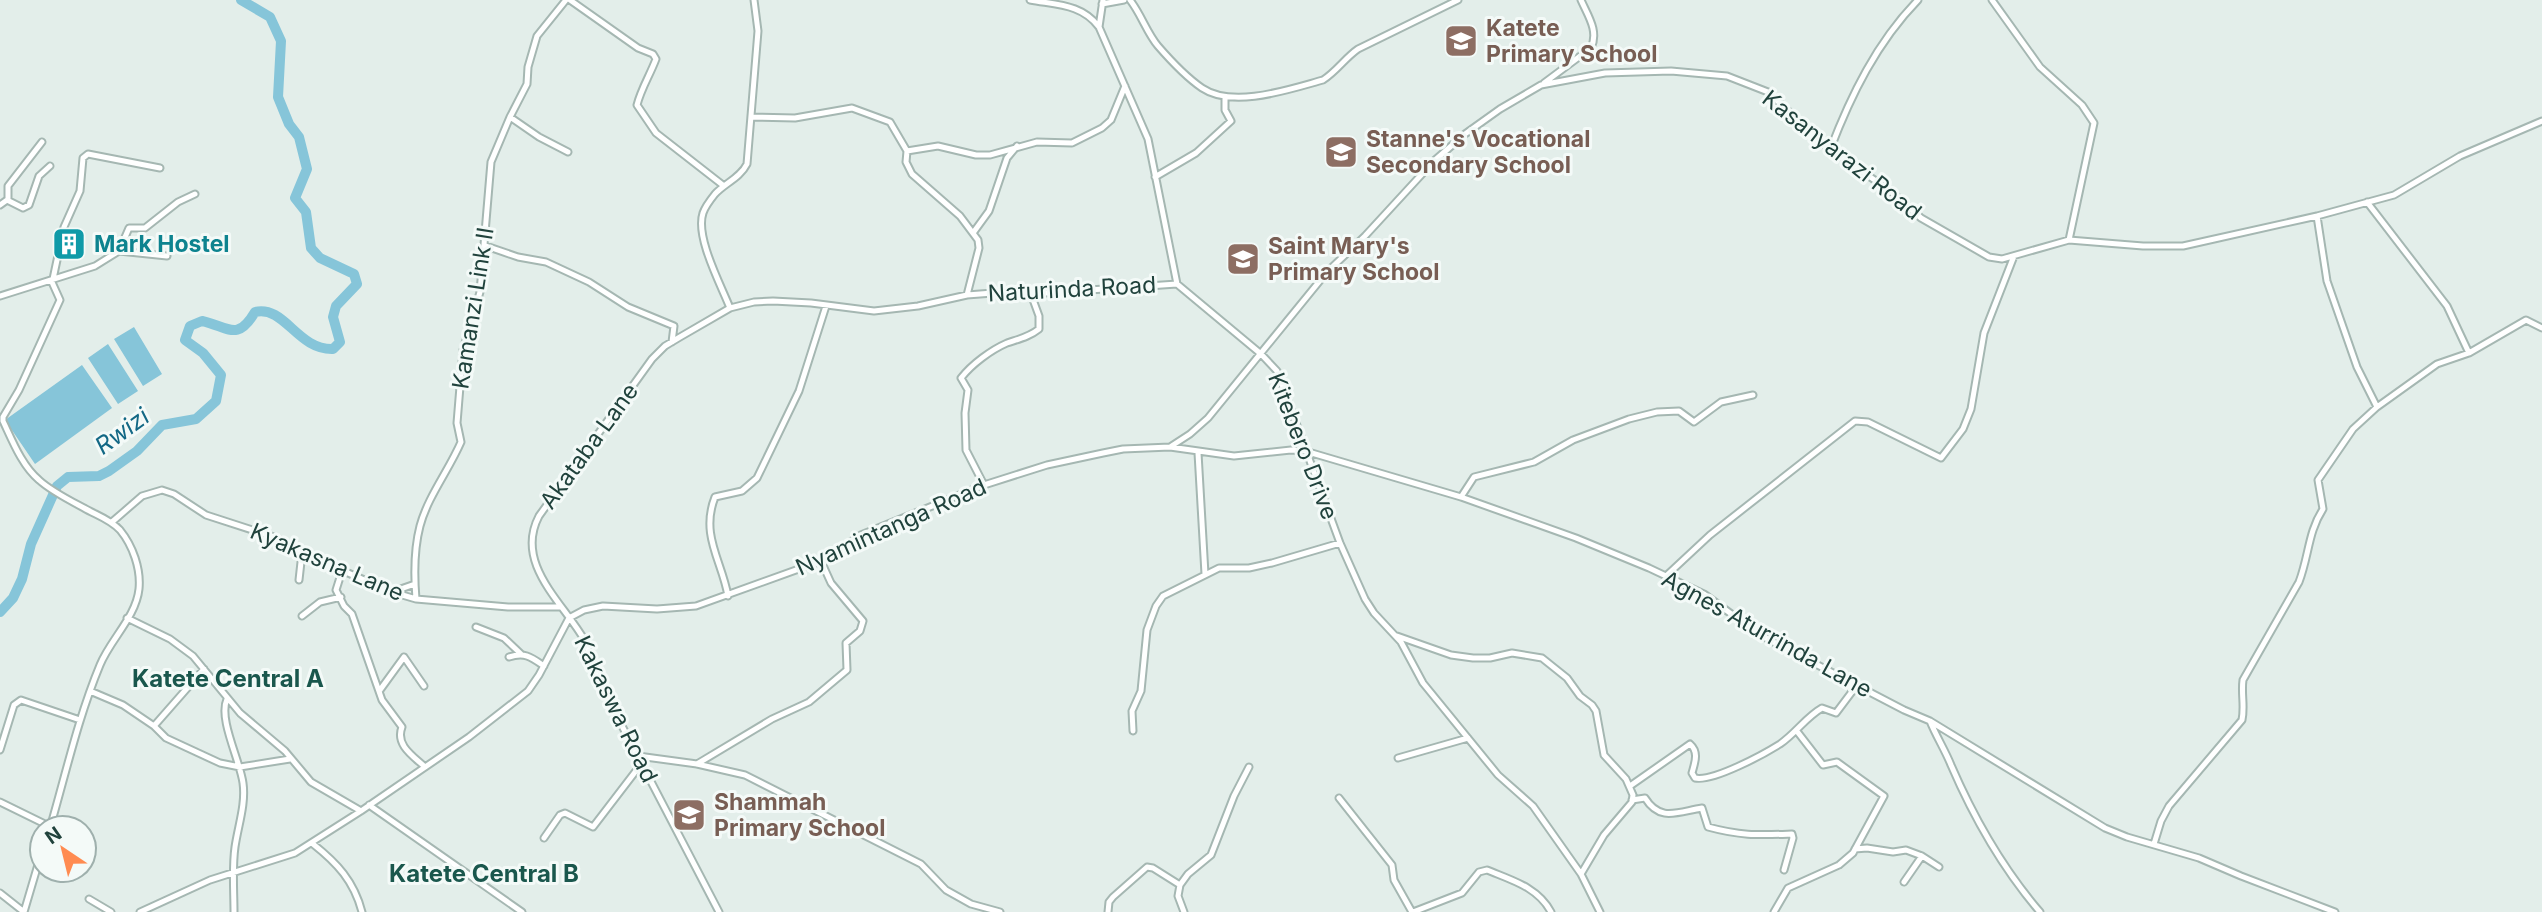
<svg xmlns="http://www.w3.org/2000/svg" width="2542" height="912" font-family="Inter,sans-serif">
<style>
.water{fill:#86c5d9}
.lines{fill:none;stroke-linecap:round;stroke-linejoin:round}
.river{stroke:#86c5d9;stroke-width:10}
.street-casing{stroke:#a5b7b2;stroke-width:9}
.street{stroke:#fff;stroke-width:5}
.labels{text-anchor:middle;dominant-baseline:central;stroke-width:6;stroke-linejoin:round;paint-order:stroke}
.education-label{font-size:23px;font-weight:bold;fill:#785e54;stroke:#f4faf8;text-anchor:start}
.street-label{font-size:23px;fill:#20423c;stroke:#f4faf8}
.culture-label{font-size:23px;font-weight:bold;fill:#0d838f;stroke:#f4faf8;text-anchor:start}
.water-label{font-size:24px;font-style:italic;fill:#136885;stroke:#f4faf8}
.neighbourhood-label{font-size:24px;font-weight:bold;fill:#1a574d;stroke:#f4faf8}
</style>
<rect width="100%" height="100%" fill="#e3eeea"/>
<path class="water" d="M 134,327 L 162,374 L 143,386 L 114,339 Z
M 108,344 L 138,391 L 118,404 L 88,358 Z
M 82,365 L 112,408 L 35,464 L 5,420 Z"/>
<g class="lines">
<path class="river" d="M 0,612 L 13,598 L 22,579 L 31,544 L 57,486 L 68,477 L 99,476 L 109,471 L 137,451 L 162,425 L 196,419 L 216,401 L 221,375 L 203,353 L 185,340 L 190,326 L 202,321 C 229,327 237,342 255,312 C 285,305 297,350 333,349 L 340,342 L 333,317 L 336,306 L 357,284 L 354,274 L 320,258 L 311,248 L 306,212 L 295,198 L 307,169 L 299,137 L 289,124 L 278,97 L 281,41 L 270,17 L 241,0"/>
<defs>
<path id="street" d="M 570,0 L 638,48 L 653,54 L 656,59 C 650,75 641,89 637,105 L 656,133 L 724,186
M 1030,0 C 1057,5 1082,4 1099,27 L 1148,139 L 1177,284 L 1261,354 L 1277,371 L 1340,543 L 1365,599 L 1374,613 L 1401,642 L 1423,683 L 1498,775 L 1533,806 L 1581,874 L 1600,912
M 1130,0 C 1141,14 1147,33 1158,46 C 1171,61 1186,77 1202,88 C 1233,109 1290,89 1323,80 C 1337,71 1345,58 1358,49 L 1458,0
M 1992,0 L 2040,67 L 2082,105 L 2094,123 L 2069,240
M 1102,4 L 1124,0
M 1099,27 L 1103,0
M 1544,83 L 1591,48 C 1599,31 1588,16 1581,0
M 510,117 L 539,137 L 568,152
M 752,117 L 795,118 L 852,108 L 890,122 L 907,151 L 906,162 L 912,174 L 960,216 L 978,240 L 979,248 L 967,295
M 1830,150 C 1851,95 1877,42 1918,0
M 907,151 L 938,146 L 976,155 L 990,155 L 1037,142 L 1072,143 L 1102,128 L 1111,120 L 1125,86
M 1155,177 L 1196,153 L 1231,121 L 1225,110 L 1225,97
M 8,200 L 8,186 L 42,142
M 2367,202 L 2447,306 L 2469,353
M 0,205 L 7,200 L 23,208 L 29,205 L 39,176 L 50,166
M 2317,216 L 2327,281 L 2357,367 L 2377,407
M 973,233 L 989,211 L 1007,158 L 1017,146
M 486,246 L 518,257 L 546,262 L 589,282 L 628,307 L 674,326 L 672,342
M 119,251 L 167,256
M 53,279 L 64,227 L 80,191 L 83,158 L 88,154 L 160,168
M 0,296 L 95,266 L 119,251 L 129,228 L 145,228 L 178,202 L 195,194
M 730,308 C 721,285 695,237 703,213 C 705,207 711,199 715,194 C 725,183 740,178 747,164 L 758,31 L 754,0
M 1170,447 L 1234,456 L 1291,450 L 1305,451 L 1461,497 L 1576,538 L 1649,568 L 1704,594 L 1760,635 L 1904,710 L 1930,721 L 2105,828 L 2127,837 L 2199,858 L 2241,876 L 2335,912
M 1198,453 L 1205,574
M 984,485 L 966,450 L 965,413 L 968,390 L 961,378 C 972,364 991,350 1007,343 C 1019,339 1029,337 1039,329 L 1039,316 L 1031,294
M 1461,497 L 1474,477 L 1534,462 L 1573,440 L 1629,419 L 1657,412 L 1679,411 L 1694,422 L 1721,402 L 1753,395
M 112,522 L 142,496 L 162,490 L 174,494 L 206,515 L 277,538 L 325,563 L 392,592 L 416,599 L 508,607 L 560,607
M 342,571 L 336,590 L 344,606 L 352,614 L 382,700 L 402,727 C 395,745 413,756 425,767
M 1666,576 L 1710,535 L 1855,421 L 1868,422 L 1941,458 L 1963,429 L 1971,409 L 1984,333 L 2014,256
M 299,580 L 301,562 L 310,554
M 392,592 L 415,584
M 728,596 C 722,561 700,535 715,497 L 742,491 L 757,478 L 799,391 L 826,306
M 416,599 C 414,575 414,549 420,526 C 428,496 449,470 461,442 L 457,423 L 463,350 L 480,292 L 491,162 L 510,117 L 527,84 L 528,67 L 537,36 L 566,0
M 302,616 L 320,602 L 341,597
M 127,618 L 170,639 L 193,656 L 240,713 L 285,751 L 311,782 L 361,811
M 476,627 L 504,638 L 521,654
M 1397,636 L 1451,655 L 1473,658 L 1490,658 L 1512,653 L 1542,658 L 1567,678 L 1580,696 L 1592,705 L 1596,711 L 1604,755 L 1626,779 L 1633,795 L 1632,802 L 1604,835 L 1581,874
M 509,657 C 525,652 531,657 544,666
M 380,690 L 404,657 L 424,686
M 90,691 L 123,705 L 154,726 L 204,669
M 227,699 C 218,719 240,760 243,783 C 246,804 238,826 235,847 C 232,868 234,891 234,912
M 1930,721 C 1936,736 1945,750 1951,765 C 1973,816 2004,870 2040,912
M 154,726 L 166,738 L 220,763 L 240,767 L 290,759
M 1133,731 L 1132,711 L 1141,691 L 1147,630 L 1156,606 L 1163,596 L 1219,568 L 1249,568 L 1272,563 L 1340,543
M 0,750 L 14,705 L 21,700 L 80,720
M 638,756 L 697,764 L 745,775 L 921,864 L 946,890 L 971,904 L 1000,912
M 1398,758 L 1468,738
M 697,764 L 772,719 L 809,702 L 847,670 L 846,643 L 860,631 L 863,621 L 831,583 L 821,561
M 1630,786 L 1690,744 C 1699,752 1695,762 1692,773 L 1695,778 C 1713,782 1764,754 1780,744 C 1796,733 1806,717 1822,708 L 1836,713 L 1857,685
M 1339,798 L 1392,865 L 1394,880 L 1412,912
M 1632,800 L 1645,798 C 1660,822 1677,812 1702,808 L 1708,827 C 1741,836 1758,835 1792,834 L 1793,838 L 1784,870
M 0,802 L 51,827
M 369,805 L 522,912
M 50,828 C 66,773 78,718 100,665 C 110,640 136,617 139,589 C 141,569 133,546 120,530 C 110,519 96,515 84,508 C 69,500 51,491 39,480 C 22,466 12,440 3,421 L 3,417 L 19,390 L 60,300 L 51,280
M 544,838 L 560,815 L 565,813 L 593,827 L 642,763
M 313,844 C 337,863 354,881 362,912
M 2154,844 L 2161,821 L 2169,806 L 2242,720 C 2245,706 2241,694 2243,680 L 2299,582 C 2309,556 2308,532 2323,509 L 2318,480 L 2353,429 L 2377,407 L 2437,364 L 2469,353 L 2526,320 L 2542,328
M 1855,849 L 1867,848 L 1893,852 L 1906,850 L 1922,856 L 1939,867
M 1904,882 L 1922,856
M 0,893 L 24,912 L 42,851
M 89,899 L 111,912
M 140,912 L 210,880 L 295,853 L 361,811 L 469,737 L 528,691 L 539,675 L 569,618 L 584,610 L 603,606 L 657,609 L 696,606 L 821,561 L 861,535 L 984,485 L 1047,465 L 1103,453 L 1123,449 L 1170,447 L 1190,434 L 1208,418 L 1327,272 L 1365,236 L 1434,161 L 1465,134 L 1500,109 L 1541,85 L 1605,73 L 1671,71 L 1727,76 L 1768,92 L 1830,150 L 1888,189 L 1921,218 L 1989,257 L 2002,259 L 2069,240 L 2143,246 L 2183,246 L 2317,216 L 2394,195 L 2460,156 L 2542,121
M 719,912 L 609,701 C 603,690 597,678 593,666 C 590,658 589,649 585,641 C 563,602 514,564 539,516 L 652,359 L 665,346 L 680,337 L 730,308 L 754,302 L 773,301 L 811,303 L 874,311 L 918,306 L 967,295 L 993,293 L 1031,294 L 1177,284
M 1108,912 L 1109,902 L 1113,897 L 1147,867 L 1153,868 L 1180,885
M 1184,912 L 1178,896 L 1180,885 L 1188,874 L 1211,855 L 1234,796 L 1249,767
M 1413,912 L 1462,893 L 1479,872 L 1487,870 C 1511,880 1538,887 1551,912
M 1774,912 L 1788,888 L 1839,865 L 1853,853 L 1884,796 L 1837,762 L 1823,765 L 1796,730"/>
</defs>
<use href="#street" class="street-casing"/>
<use href="#street" class="street"/>
</g>
<defs>
<symbol id="school-square" viewBox="-11 -11 22 22"><rect x="-9" y="-9" width="18" height="18" rx="4" fill="#8d6e63" stroke="#f4faf8"/><path d="M0-5L7-2L0 1L-7-2ZM-4 1L0 2.5L4 1V4Q0 6-4 4Z" fill="#fff"/></symbol>
<symbol id="building-square" viewBox="-11 -11 22 22"><rect x="-9" y="-9" width="18" height="18" rx="4" fill="#0f9aa8" stroke="#f4faf8"/><path d="M-4-6H4V6H1V3H-1V6H-4ZM-2.5-4.3h1.7v1.8h-1.7ZM.8-4.3h1.7v1.8H.8ZM-2.5-1h1.7V.8h-1.7ZM.8-1h1.7V.8H.8Z" fill="#fff"/></symbol>
</defs>
<g fill-rule="evenodd">
<use href="#school-square" x="1442" y="22" width="38" height="38"/>
<use href="#school-square" x="1322" y="133" width="38" height="38"/>
<use href="#building-square" x="50" y="225" width="38" height="38"/>
<use href="#school-square" x="1224" y="240" width="38" height="38"/>
<use href="#school-square" x="670" y="796" width="38" height="38"/>
</g>
<g class="labels">
<g class="education-label">
<text x="1486" y="28">Katete<tspan x="1486" dy="26">Primary School</tspan></text>
<text x="1366" y="139">Stanne's Vocational<tspan x="1366" dy="26">Secondary School</tspan></text>
<text x="1268" y="246">Saint Mary's<tspan x="1268" dy="26">Primary School</tspan></text>
<text x="714" y="802">Shammah<tspan x="714" dy="26">Primary School</tspan></text>
</g>
<g class="street-label">
<text transform="translate(1842 155) rotate(38)">Kasanyarazi Road</text>
<text transform="translate(1072 289) rotate(-3)">Naturinda Road</text>
<text transform="translate(473 308) rotate(-81)">Kamanzi Link II</text>
<text transform="translate(589 446) rotate(-54)">Akataba Lane</text>
<text transform="translate(1303 446) rotate(69)">Kitebero Drive</text>
<text transform="translate(891 527) rotate(-24)">Nyamintanga Road</text>
<text transform="translate(327 562) rotate(23)">Kyakasna Lane</text>
<text transform="translate(1767 634) rotate(29)">Agnes Aturrinda Lane</text>
<text transform="translate(616 709) rotate(64)">Kakaswa Road</text>
</g>
<g class="culture-label">
<text x="94" y="244">Mark Hostel</text>
</g>
<g class="water-label">
<text transform="translate(122 431) rotate(-36)">Rwizi</text>
</g>
<g class="neighbourhood-label">
<text x="228" y="678">Katete Central A</text>
<text x="484" y="873">Katete Central B</text>
</g>
</g>
<g transform="translate(63 849) rotate(325)"><circle r="33" fill="#f4faf8" stroke="#9fb0ad" stroke-width="2"/>
<path d="M0-5L12 26L0 18L-12 26Z" fill="#ff8b51"/>
<text y="-10" font-size="19" font-weight="bold" text-anchor="middle" fill="#20423c">N</text>
</g>
</svg>
